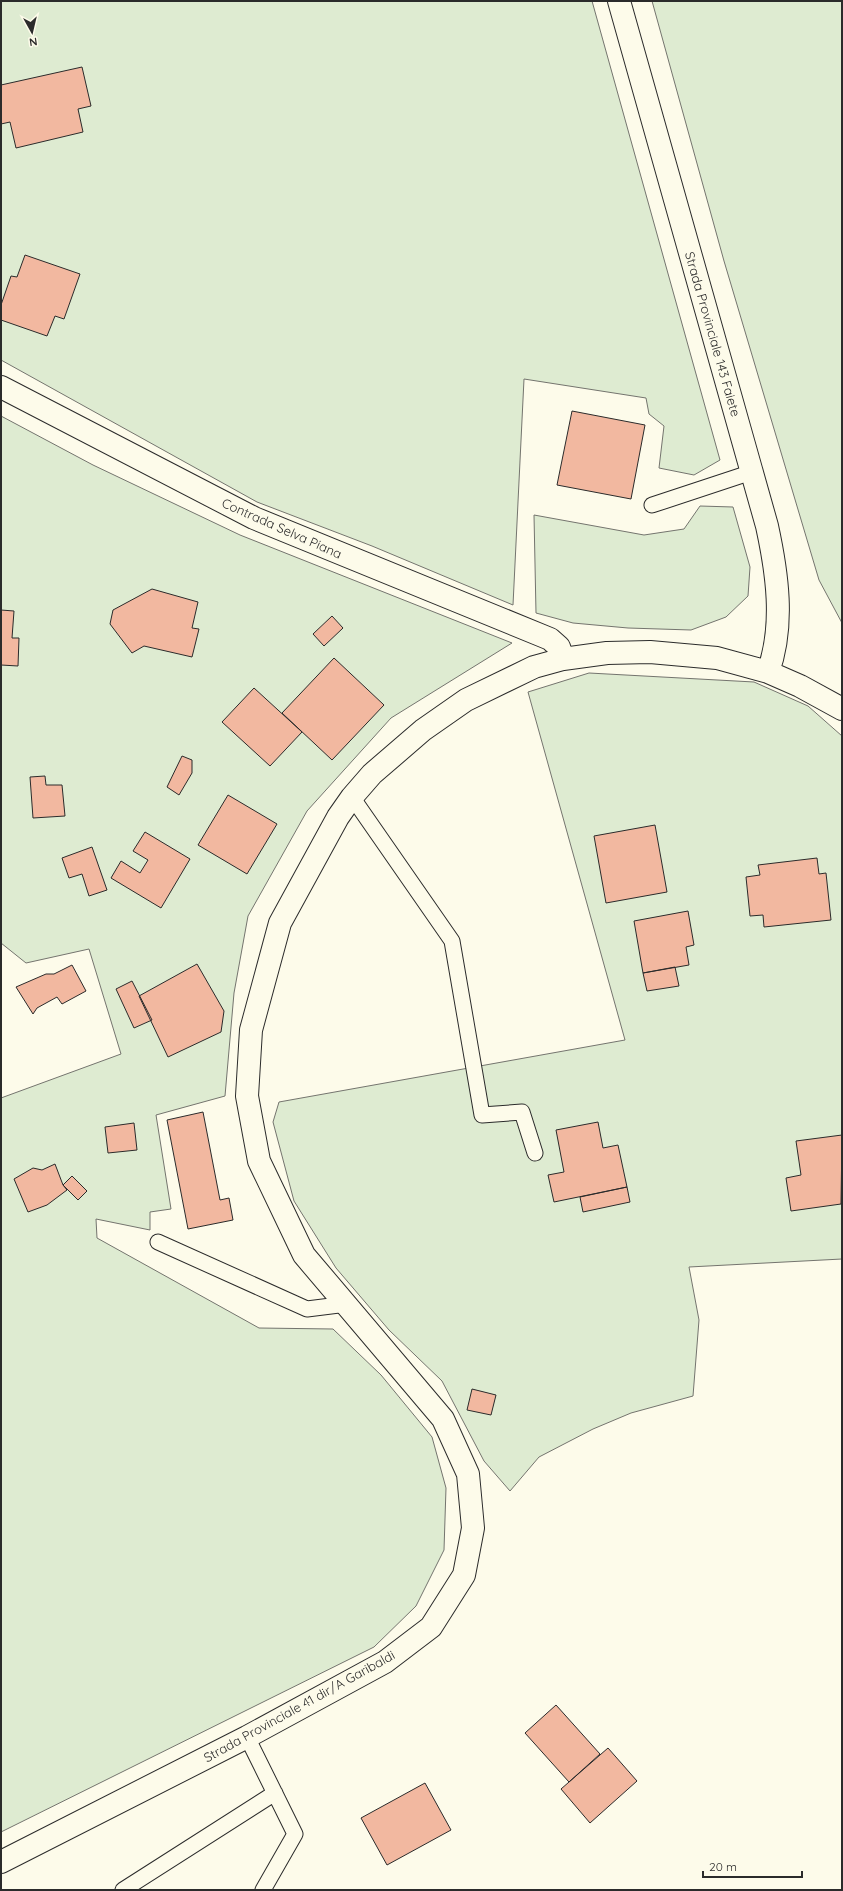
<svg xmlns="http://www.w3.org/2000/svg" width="843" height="1891" font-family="Quicksand,sans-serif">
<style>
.green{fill:#deebd1;stroke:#74746e}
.building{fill:#f2b8a0;stroke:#2b2b2b}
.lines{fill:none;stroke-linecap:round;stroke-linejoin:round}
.lane-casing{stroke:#2b2b2b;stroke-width:17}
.secondary-casing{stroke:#2b2b2b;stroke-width:24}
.lane{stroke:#fdfbea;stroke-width:15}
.secondary{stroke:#fdfbea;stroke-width:22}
.labels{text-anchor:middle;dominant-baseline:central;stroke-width:3;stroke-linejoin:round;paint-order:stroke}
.street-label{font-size:13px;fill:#2b2b2b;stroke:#fdfbea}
</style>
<rect width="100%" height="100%" fill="#fdfbea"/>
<path class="green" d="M 1,1 L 592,1 L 720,460 L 694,475 L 659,468 L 664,426 L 649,414 L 646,398 L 524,379 L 513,605 L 372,546 L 257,502 L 1,360 Z
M 652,1 L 842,1 L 842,623 L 819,580 L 724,261 Z
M 1,416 L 93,465 L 240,535 L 512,643 L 391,718 L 307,811 L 248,916 L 234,993 L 225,1096 L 156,1115 L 171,1209 L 150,1212 L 150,1230 L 96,1219 L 97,1238 L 259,1328 L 333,1329 L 381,1375 L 432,1437 L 446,1488 L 444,1550 L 416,1606 L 374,1647 L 1,1832 L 1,1098 L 121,1054 L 89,949 L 26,963 L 1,943 Z
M 700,506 L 733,507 L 750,567 L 748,596 L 726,617 L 691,630 L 628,628 L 573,623 L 536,613 L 534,515 L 644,535 L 684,529 Z
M 589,673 L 754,682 L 808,706 L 842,736 L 842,1259 L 689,1267 L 699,1320 L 693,1396 L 631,1413 L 593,1429 L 539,1457 L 510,1491 L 484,1461 L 442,1381 L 389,1330 L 336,1268 L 294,1201 L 273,1122 L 279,1102 L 625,1040 L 528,692 Z"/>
<path class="building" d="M 82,67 L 91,106 L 78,109 L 83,132 L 16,148 L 10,122 L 1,124 L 1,85 Z
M 25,255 L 80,274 L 64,319 L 55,316 L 47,336 L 1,320 L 1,305 L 11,276 L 17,277 Z
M 572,411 L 645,425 L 631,499 L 557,485 Z
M 152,589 L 198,602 L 192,628 L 199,629 L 192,657 L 144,646 L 132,653 L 110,624 L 113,610 Z
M 1,610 L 14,611 L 12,638 L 19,638 L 18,666 L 1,665 Z
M 332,616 L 343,628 L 324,646 L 313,634 Z
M 334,658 L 384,705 L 332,760 L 282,713 Z
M 254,688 L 302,732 L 270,766 L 222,722 Z
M 182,756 L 192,760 L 192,773 L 179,795 L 167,787 Z
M 45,776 L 46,785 L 62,785 L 65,816 L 33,818 L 30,777 Z
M 228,795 L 277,824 L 247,874 L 198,845 Z
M 655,825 L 667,892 L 606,903 L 594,836 Z
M 145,832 L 190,859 L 161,908 L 111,878 L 121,861 L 140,873 L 148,860 L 133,851 Z
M 92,847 L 107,890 L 89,896 L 82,874 L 69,878 L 62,858 Z
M 817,858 L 819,874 L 826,873 L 831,920 L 764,927 L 763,915 L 750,916 L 746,877 L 760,875 L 758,865 Z
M 688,911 L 694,945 L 686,947 L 689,965 L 643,973 L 634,921 Z
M 197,964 L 224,1011 L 221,1032 L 168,1057 L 139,996 Z
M 72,965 L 86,991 L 62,1004 L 57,997 L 37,1008 L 33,1014 L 16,987 L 46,974 L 54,974 Z
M 675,967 L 679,986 L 647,991 L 643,973 Z
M 132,981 L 152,1020 L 134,1028 L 116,989 Z
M 203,1112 L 220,1200 L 229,1198 L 233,1220 L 188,1229 L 167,1120 Z
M 598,1122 L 603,1148 L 618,1145 L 627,1187 L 554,1202 L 548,1175 L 564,1172 L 556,1130 Z
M 134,1123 L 137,1150 L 108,1153 L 105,1127 Z
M 842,1135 L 841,1204 L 791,1211 L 786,1178 L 801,1175 L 796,1141 Z
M 55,1164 L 63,1185 L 67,1190 L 47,1205 L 28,1212 L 14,1179 L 33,1168 L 42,1170 Z
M 72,1176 L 87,1191 L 78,1200 L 63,1185 Z
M 627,1187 L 630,1202 L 583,1212 L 580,1197 Z
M 472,1389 L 496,1395 L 491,1415 L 467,1410 Z
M 556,1705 L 600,1754 L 569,1782 L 525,1733 Z
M 608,1748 L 637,1781 L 590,1823 L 561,1789 Z
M 425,1783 L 451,1830 L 387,1865 L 361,1818 Z"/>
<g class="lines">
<defs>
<path id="lane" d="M 652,505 L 752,472
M 352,797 L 452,941 L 482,1115 L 522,1112 L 535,1153
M 158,1242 L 307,1309 L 347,1304
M 247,1737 L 295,1834 L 263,1890
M 123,1890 L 275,1793"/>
<path id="secondary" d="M 619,1 L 767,526 C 777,572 785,625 768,672
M 1,387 L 254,518 L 550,639 L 559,647 L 563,659
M 1,1862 L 247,1737 L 385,1662 L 431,1627 L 464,1575 L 473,1528 L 468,1474 L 443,1419 L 304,1255 L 259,1161 L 247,1096 L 251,1030 L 280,923 L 338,817 L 352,797 L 372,774 L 423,730 L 466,700 L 534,667 L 563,659 L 607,653 L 650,652 L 717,658 L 768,672 L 800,686 L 842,709"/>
</defs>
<use href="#lane" class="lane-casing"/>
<use href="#secondary" class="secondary-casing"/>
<use href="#lane" class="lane"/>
<use href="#secondary" class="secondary"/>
</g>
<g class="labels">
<g class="street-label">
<text transform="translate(713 334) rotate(74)">Strada Provinciale 143 Faiete</text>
<text transform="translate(282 528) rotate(24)">Contrada Selva Piana</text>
<text transform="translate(299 1706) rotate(-29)">Strada Provinciale 41 dir/A Garibaldi</text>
</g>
</g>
<rect width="843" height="1891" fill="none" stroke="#2b2b2b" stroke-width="4"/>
<g transform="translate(32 32) rotate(172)" stroke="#fdfbea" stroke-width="3" paint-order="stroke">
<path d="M0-3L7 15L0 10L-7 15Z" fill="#2b2b2b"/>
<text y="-6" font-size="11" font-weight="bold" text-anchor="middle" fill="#2b2b2b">N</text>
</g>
<path d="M703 1871v6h99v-6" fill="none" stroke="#2b2b2b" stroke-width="2"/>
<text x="709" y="1871" font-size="12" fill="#2b2b2b" stroke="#fdfbea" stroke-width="3" paint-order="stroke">20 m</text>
</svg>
